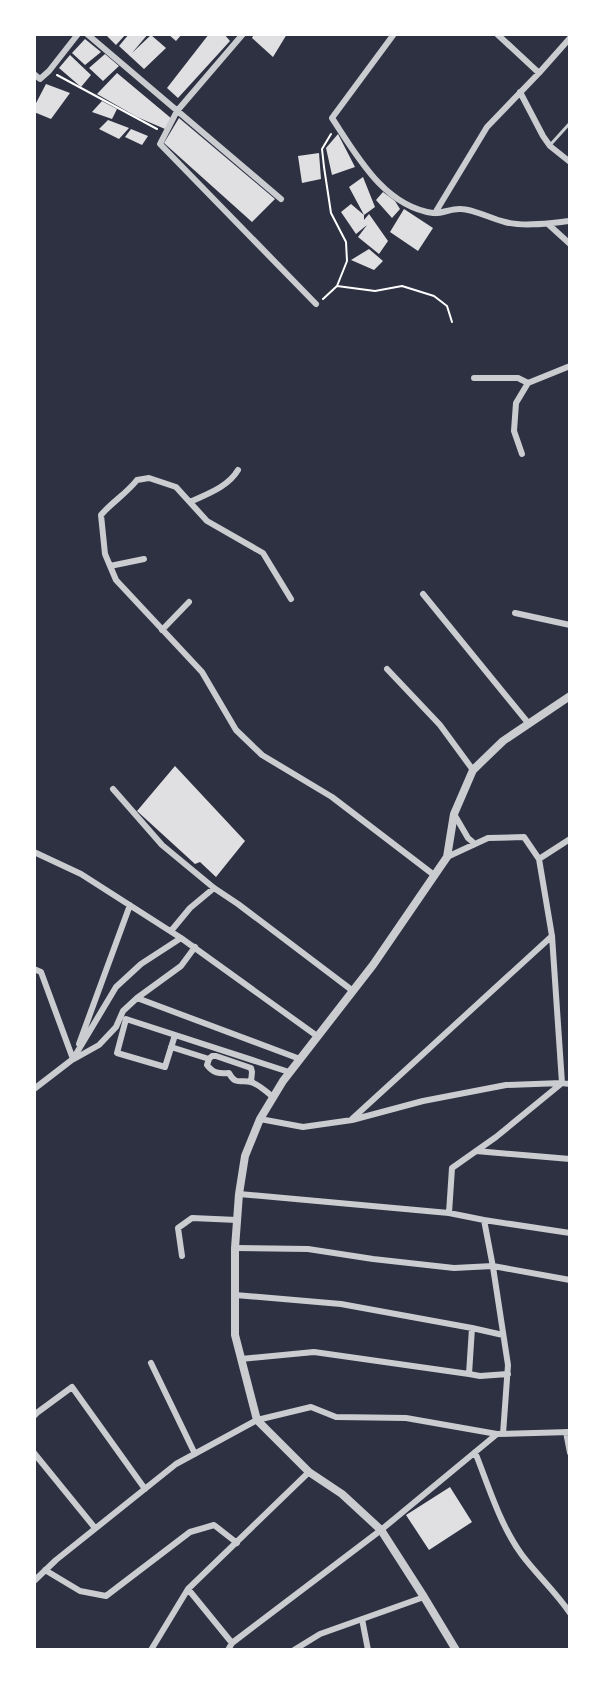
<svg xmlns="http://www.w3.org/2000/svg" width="604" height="1684" font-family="'PT Serif',serif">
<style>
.building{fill:#e0e0e3}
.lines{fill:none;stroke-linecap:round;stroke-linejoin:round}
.path{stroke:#fff;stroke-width:2}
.service{stroke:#caccd0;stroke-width:3}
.minor{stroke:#caccd0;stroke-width:6}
.tertiary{stroke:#caccd0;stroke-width:8}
</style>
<rect width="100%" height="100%" fill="#2d3142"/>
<path class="building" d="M 105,34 L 126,34 L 116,45 Z
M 129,34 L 148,34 L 132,53 L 151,35 L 166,48 L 144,69 L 119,46 Z
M 168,34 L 182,34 L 176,41 Z
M 209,34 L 224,34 L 230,41 L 178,98 L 167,88 Z
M 254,34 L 287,34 L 273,57 L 252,38 Z
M 85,39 L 101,52 L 85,65 L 72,53 Z
M 105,54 L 119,66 L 103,81 L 89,68 Z
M 70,55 L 91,75 L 81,87 L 59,68 Z
M 117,73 L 172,119 L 165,129 L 137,117 L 97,94 Z
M 46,84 L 70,93 L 51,119 L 34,112 L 34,107 Z
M 102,101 L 117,109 L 112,119 L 92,112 Z
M 179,118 L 275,199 L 252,222 L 164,143 Z
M 108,120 L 129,128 L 119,139 L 99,129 Z
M 131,129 L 148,136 L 142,145 L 125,137 Z
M 338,134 L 355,167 L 332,175 L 326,148 Z
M 319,153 L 321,179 L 302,183 L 298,156 Z
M 363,177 L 375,207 L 364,215 L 349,187 Z
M 383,192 L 395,201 L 400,209 L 392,218 L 376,200 Z
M 351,204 L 364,215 L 364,220 L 369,214 L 388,241 L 379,254 L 358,237 L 367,225 L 356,234 L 341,212 Z
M 404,209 L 433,228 L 418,251 L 390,232 Z
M 369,249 L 383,261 L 374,270 L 351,260 Z
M 175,766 L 245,841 L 216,877 L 200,862 L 195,864 L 137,811 Z
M 450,1487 L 472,1522 L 429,1550 L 406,1515 Z"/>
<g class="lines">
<path class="path" d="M 57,75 L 157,129
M 337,286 L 375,291 L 402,286 L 434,296 L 447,306 L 452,322
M 323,299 L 337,286 L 347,261 L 346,242 L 331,213 L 324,167 L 322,149 L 331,134"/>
<path class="service" d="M 551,144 L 570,123"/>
<path class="minor" d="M 87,34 L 281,199
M 243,34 L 177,111 L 160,144 L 316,304
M 394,34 L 332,118 C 357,156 384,206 433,213 C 442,214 452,208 461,209 C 473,209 492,219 505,222 C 524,227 550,223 570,221
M 497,34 L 539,73
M 34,74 L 40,79 L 49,71 L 78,34
M 520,92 L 543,136 L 550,146 L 570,162
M 435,213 L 487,127 L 539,73 L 570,38
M 548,224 L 570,244
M 474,378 L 518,378 L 528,383
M 522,454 L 514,431 L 516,403 L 528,383 L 570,366
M 190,502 C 207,494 228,487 238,470
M 110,566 L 144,559
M 423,594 L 529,724
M 291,599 L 263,553 L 207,521 L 176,487 L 149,478 L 137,480 C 126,494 112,502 101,515 L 105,554 L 116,580 L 202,672 L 236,730 L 262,755 L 332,797 L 434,875
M 515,613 L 570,625
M 162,630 L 189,602
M 387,669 L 440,725 L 473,770
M 113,789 L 162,845 L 214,888 L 238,904 L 353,991
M 454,814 L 468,838 L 475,844
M 34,852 L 81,874 L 181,938 L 317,1036
M 447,857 L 488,838 L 524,837 L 539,859 L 552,936 L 562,1083 L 496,1137 L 452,1168 L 449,1213
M 539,859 L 570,839
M 171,931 L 190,908 L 214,888
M 34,969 L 41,972 L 73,1059
M 137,998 L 300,1059
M 175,1035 L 165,1067 L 117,1053 L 126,1019 L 289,1072
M 79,1044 L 130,905
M 171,1047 L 209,1059 L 207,1065 C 213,1073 219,1074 229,1073 C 236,1086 240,1079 251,1082 C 258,1084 267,1092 273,1097
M 74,1059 L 99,1045 L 116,1027 L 123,1011 L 137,998 L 181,966 L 195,947
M 209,1059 L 212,1056 L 216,1056 L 251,1068 L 252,1072 L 251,1082
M 34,1089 L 73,1059 L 116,987 L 141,964 L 181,938
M 260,1119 L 303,1127 L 352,1120 L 423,1101 L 506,1085 L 562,1083 L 570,1084
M 352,1119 L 552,936
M 476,1151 L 570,1159
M 239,1194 L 449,1213 L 484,1220 L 570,1233
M 484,1220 L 493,1267 L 508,1365 L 503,1434
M 235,1248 L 308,1249 L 373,1259 L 454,1268 L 493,1266 L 570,1280
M 182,1256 L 178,1228 L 192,1218 L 237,1220
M 235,1295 L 341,1304 L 472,1328
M 241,1359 L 314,1352 L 469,1374 L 472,1328 L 503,1335
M 151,1363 L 195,1454
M 469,1374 L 480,1376 L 508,1374
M 34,1416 L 38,1412 L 72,1387 L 145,1489
M 566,1432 L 570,1453
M 475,1452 C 489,1487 500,1525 522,1555 C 537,1575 556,1592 570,1613
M 34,1453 L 95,1528
M 45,1570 L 80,1591 L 106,1596 L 190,1532 L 214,1525 L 237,1543
M 34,1581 L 56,1560 L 176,1464 L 257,1420 L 311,1407 L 336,1417 L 406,1418 L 497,1434
M 188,1589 L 232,1643
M 362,1619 L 368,1650
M 151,1650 L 188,1589 L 309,1472
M 228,1650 L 232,1643 L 381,1530 L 497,1434 L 570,1432
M 294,1650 L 320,1634 L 424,1597"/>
<path class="tertiary" d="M 456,1650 L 424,1597 L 381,1530 L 342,1494 L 309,1472 L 257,1420 L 235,1335 L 235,1248 L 239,1194 L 245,1156 L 260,1119 L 283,1081 L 373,965 L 447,857 L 454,814 L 473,770 L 503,741 L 570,696"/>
</g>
<rect width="604" height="1684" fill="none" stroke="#ffffff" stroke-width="72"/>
</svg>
